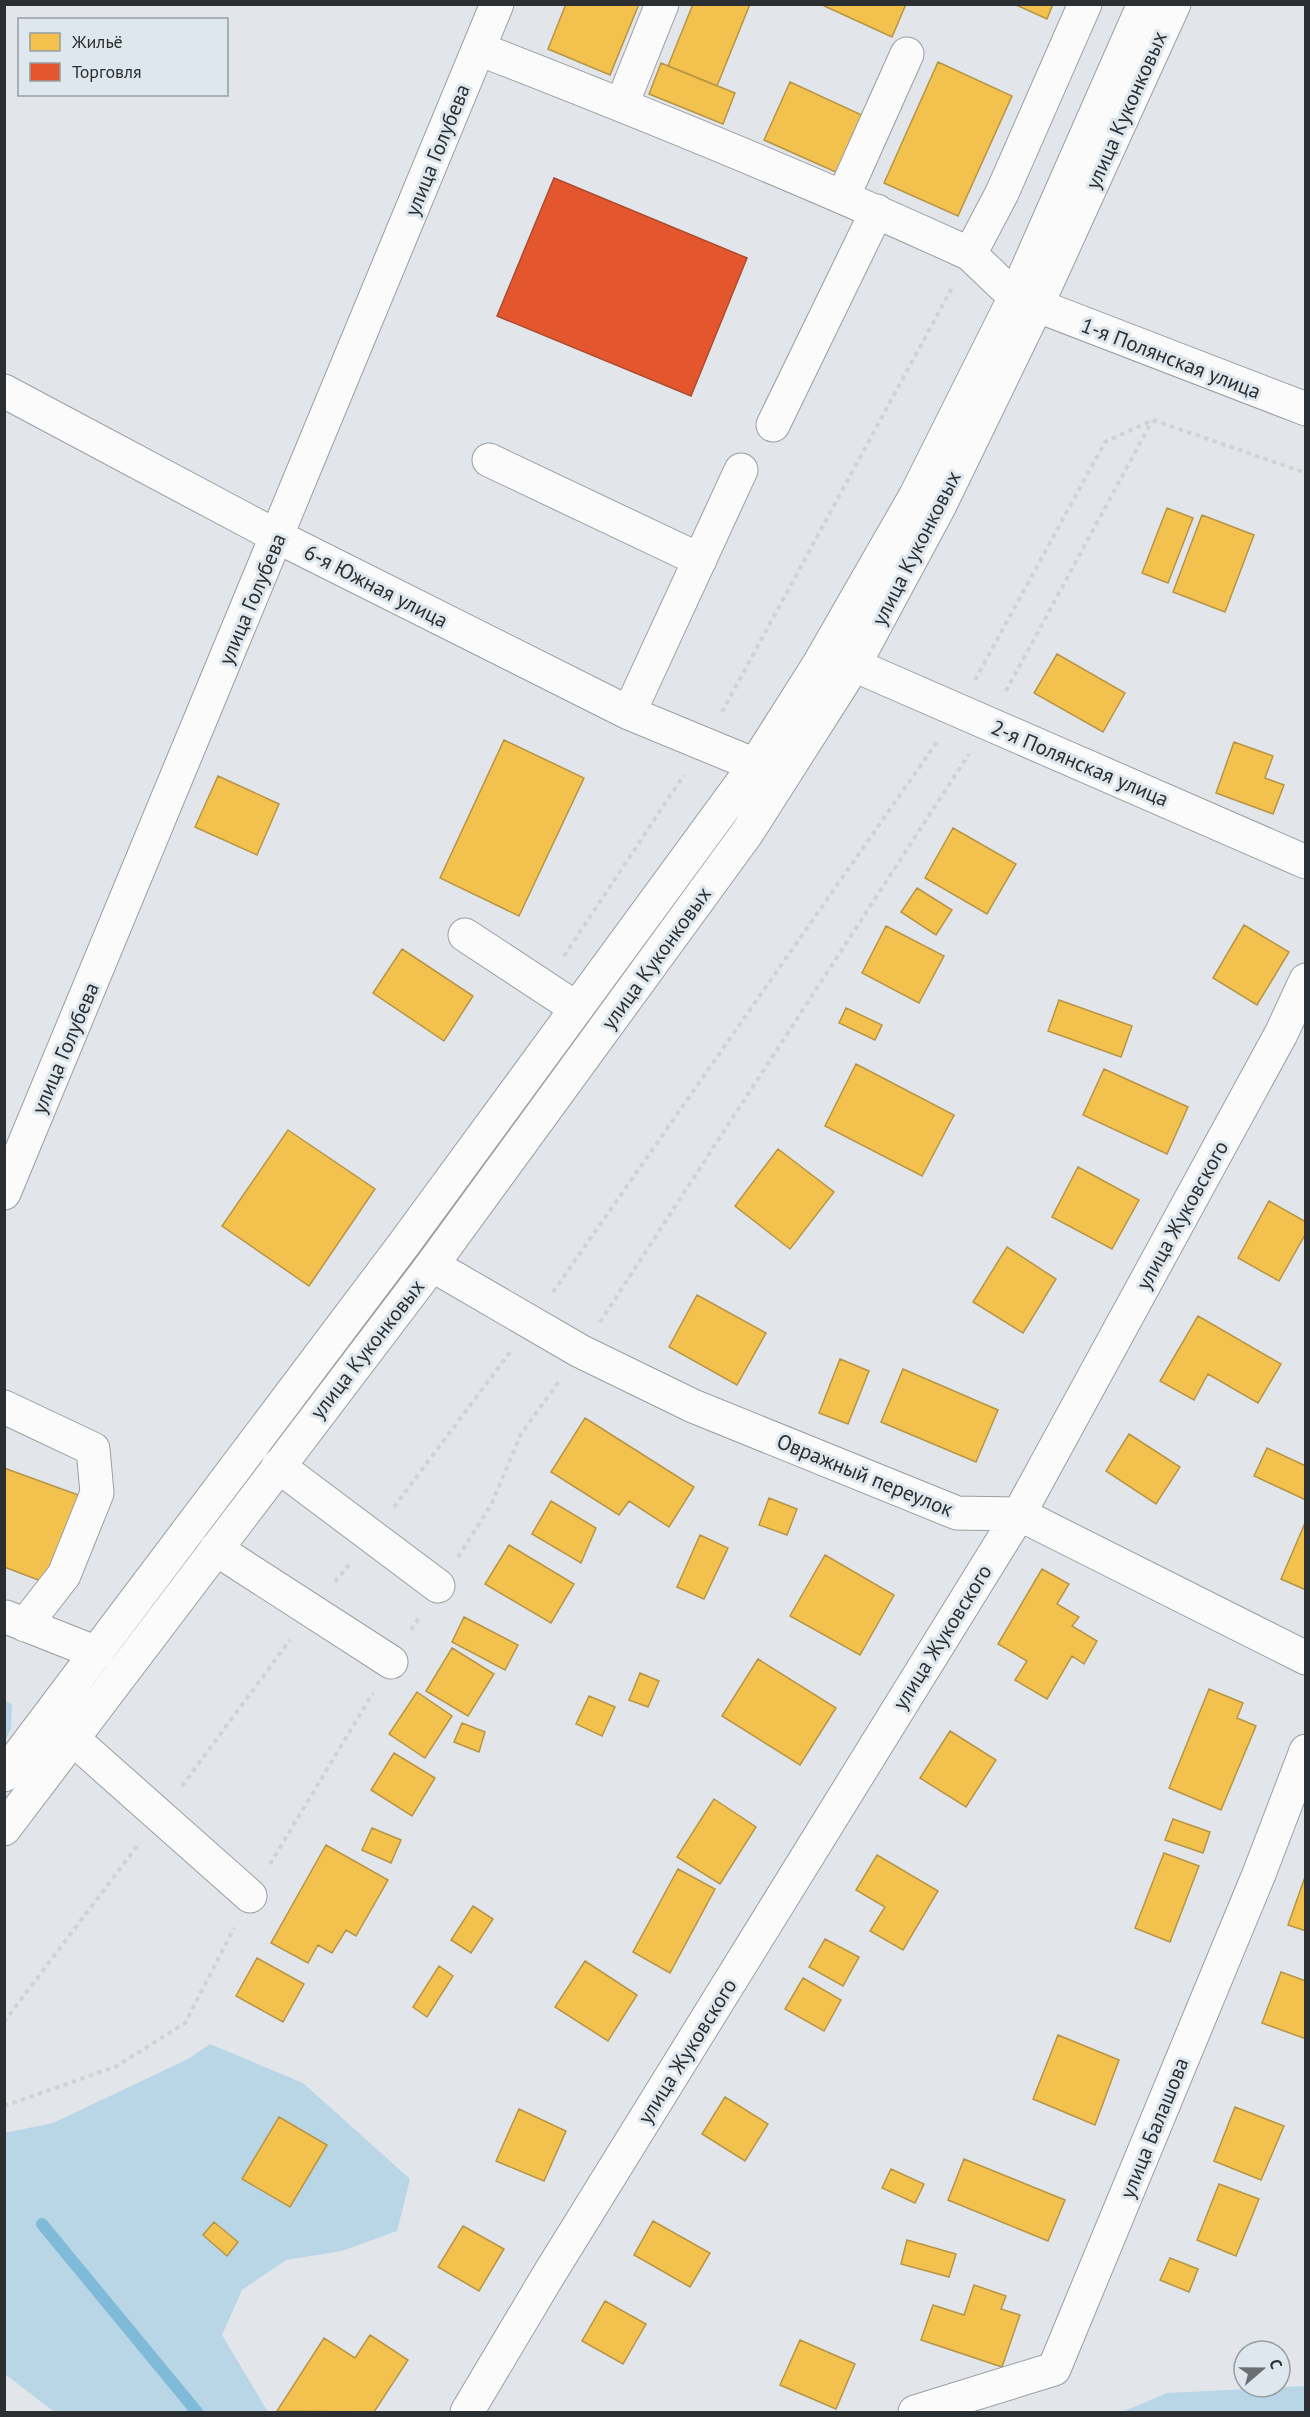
<svg xmlns="http://www.w3.org/2000/svg" width="1310" height="2417" font-family="'PT Sans',sans-serif">
<style>
.green{fill:#b9d6e7}
.homes{fill:#f2c14e;stroke:#b79545;stroke-width:1.5}
.shops{fill:#e4572e;stroke:#ad4b2f;stroke-width:1.5}
.lines{fill:none;stroke-linecap:round;stroke-linejoin:round}
.stream{stroke:#7fbad9;stroke-width:12}
.minor-casing{stroke:#9a9ea1;stroke-width:35}
.major-casing{stroke:#9a9ea1;stroke-width:35}
.path{stroke:#d0d2d3;stroke-width:4;stroke-dasharray:4.5 4.5;stroke-linecap:butt}
.minor{stroke:#fbfbfc;stroke-width:33}
.major{stroke:#fbfbfc;stroke-width:33}
.labels{text-anchor:middle;dominant-baseline:central;stroke-width:6;stroke-linejoin:round;paint-order:stroke}
.street-label{font-size:21px;fill:#2c2f31;stroke:#dee7ed}
</style>
<rect width="100%" height="100%" fill="#e2e6ea"/>
<path class="green" d="M 5,1701 L 12,1704 L 11,1729 L 5,1740 Z
M 210,2044 L 303,2083 L 410,2179 L 397,2231 L 342,2251 L 286,2260 L 242,2290 L 222,2335 L 268,2412 L 54,2412 L 5,2374 L 4,2133 L 53,2123 L 188,2059 Z
M 1305,2386 L 1305,2412 L 1122,2412 L 1167,2393 Z"/>
<path class="homes" d="M 566,4 L 639,4 L 610,75 L 548,49 Z
M 693,4 L 750,4 L 717,86 L 668,66 Z
M 820,4 L 906,4 L 892,37 Z
M 1014,4 L 1053,4 L 1047,19 Z
M 938,62 L 1012,96 L 958,216 L 884,183 Z
M 661,63 L 735,93 L 723,124 L 649,94 Z
M 790,82 L 864,116 L 838,173 L 764,140 Z
M 1167,508 L 1193,518 L 1168,583 L 1142,573 Z
M 1202,515 L 1254,535 L 1225,612 L 1173,592 Z
M 1057,654 L 1125,693 L 1103,732 L 1034,693 Z
M 504,740 L 584,778 L 519,916 L 440,878 Z
M 1234,742 L 1273,756 L 1265,778 L 1284,785 L 1273,814 L 1216,793 Z
M 218,776 L 279,804 L 257,855 L 195,827 Z
M 953,828 L 1016,864 L 987,914 L 925,878 Z
M 917,888 L 952,910 L 936,935 L 901,912 Z
M 1244,925 L 1289,952 L 1257,1005 L 1213,978 Z
M 886,926 L 944,956 L 919,1003 L 862,973 Z
M 402,949 L 473,996 L 444,1041 L 373,993 Z
M 1059,1000 L 1132,1026 L 1121,1057 L 1048,1031 Z
M 846,1008 L 882,1025 L 875,1040 L 839,1023 Z
M 856,1064 L 954,1115 L 922,1176 L 825,1126 Z
M 1104,1069 L 1188,1107 L 1167,1154 L 1083,1115 Z
M 288,1130 L 375,1189 L 309,1286 L 222,1226 Z
M 778,1149 L 834,1192 L 790,1249 L 735,1206 Z
M 1078,1167 L 1139,1200 L 1112,1249 L 1052,1217 Z
M 1269,1201 L 1306,1222 L 1306,1233 L 1279,1281 L 1238,1258 Z
M 1007,1247 L 1056,1279 L 1023,1333 L 973,1302 Z
M 697,1295 L 766,1333 L 737,1385 L 669,1347 Z
M 1198,1316 L 1281,1364 L 1258,1403 L 1208,1374 L 1194,1400 L 1160,1381 Z
M 840,1359 L 869,1371 L 848,1424 L 819,1413 Z
M 903,1369 L 998,1410 L 976,1462 L 881,1422 Z
M 585,1418 L 694,1487 L 669,1527 L 629,1501 L 619,1515 L 551,1472 Z
M 1129,1434 L 1180,1467 L 1156,1504 L 1106,1471 Z
M 1267,1448 L 1306,1466 L 1306,1500 L 1254,1476 Z
M 4,1468 L 81,1496 L 49,1584 L 4,1567 Z
M 769,1498 L 797,1509 L 787,1535 L 759,1525 Z
M 551,1501 L 596,1528 L 581,1563 L 532,1534 Z
M 1305,1523 L 1306,1523 L 1306,1590 L 1281,1579 Z
M 700,1535 L 728,1548 L 704,1599 L 677,1587 Z
M 509,1545 L 574,1584 L 551,1623 L 485,1584 Z
M 825,1555 L 894,1595 L 860,1655 L 790,1616 Z
M 1042,1569 L 1069,1584 L 1057,1604 L 1079,1617 L 1072,1626 L 1097,1641 L 1084,1664 L 1072,1656 L 1047,1699 L 1015,1680 L 1027,1661 L 998,1644 Z
M 464,1617 L 518,1645 L 505,1670 L 452,1642 Z
M 452,1648 L 494,1674 L 468,1716 L 426,1691 Z
M 758,1659 L 836,1708 L 800,1765 L 722,1716 Z
M 640,1673 L 659,1681 L 648,1707 L 629,1700 Z
M 1209,1689 L 1243,1703 L 1237,1718 L 1256,1726 L 1221,1810 L 1169,1788 Z
M 417,1692 L 452,1716 L 425,1758 L 389,1734 Z
M 589,1696 L 615,1707 L 602,1736 L 576,1724 Z
M 462,1723 L 485,1732 L 479,1752 L 454,1742 Z
M 950,1731 L 996,1760 L 966,1807 L 920,1778 Z
M 394,1753 L 435,1778 L 412,1816 L 371,1790 Z
M 714,1799 L 756,1827 L 720,1884 L 677,1857 Z
M 1173,1819 L 1210,1832 L 1203,1853 L 1165,1840 Z
M 372,1828 L 401,1840 L 391,1863 L 362,1850 Z
M 326,1845 L 388,1880 L 356,1936 L 346,1930 L 332,1953 L 318,1945 L 308,1963 L 271,1943 Z
M 1164,1853 L 1199,1866 L 1170,1942 L 1135,1928 Z
M 877,1855 L 938,1891 L 903,1950 L 870,1931 L 885,1907 L 856,1890 Z
M 678,1869 L 715,1889 L 670,1973 L 633,1952 Z
M 1306,1874 L 1306,1931 L 1288,1925 Z
M 473,1906 L 493,1919 L 471,1953 L 451,1940 Z
M 825,1939 L 859,1957 L 843,1986 L 809,1967 Z
M 257,1958 L 304,1984 L 283,2022 L 236,1996 Z
M 585,1961 L 637,1995 L 608,2041 L 555,2007 Z
M 439,1966 L 453,1976 L 427,2017 L 413,2007 Z
M 1281,1972 L 1306,1981 L 1306,2039 L 1262,2023 Z
M 803,1978 L 841,2000 L 824,2031 L 785,2009 Z
M 1058,2035 L 1119,2060 L 1095,2125 L 1033,2099 Z
M 725,2097 L 768,2124 L 745,2161 L 702,2134 Z
M 1235,2107 L 1284,2126 L 1261,2180 L 1214,2161 Z
M 519,2109 L 566,2131 L 544,2181 L 496,2161 Z
M 279,2117 L 327,2145 L 290,2207 L 242,2179 Z
M 964,2159 L 1065,2200 L 1048,2241 L 948,2200 Z
M 891,2169 L 924,2184 L 915,2203 L 882,2188 Z
M 1219,2184 L 1259,2199 L 1236,2256 L 1197,2240 Z
M 653,2221 L 710,2253 L 690,2287 L 634,2255 Z
M 214,2222 L 238,2242 L 227,2256 L 203,2235 Z
M 463,2226 L 504,2249 L 479,2291 L 438,2267 Z
M 907,2240 L 956,2254 L 949,2277 L 901,2264 Z
M 1170,2258 L 1198,2269 L 1189,2292 L 1160,2280 Z
M 974,2285 L 1006,2296 L 1001,2309 L 1020,2315 L 1002,2367 L 921,2340 L 933,2305 L 964,2315 Z
M 605,2301 L 646,2324 L 623,2364 L 582,2341 Z
M 370,2335 L 408,2360 L 374,2412 L 277,2411 L 324,2338 L 355,2358 Z
M 800,2340 L 855,2364 L 836,2409 L 780,2385 Z"/>
<path class="shops" d="M 554,178 L 747,258 L 691,396 L 497,316 Z"/>
<g class="lines">
<path class="stream" d="M 42,2224 L 197,2412"/>
<defs>
<path id="minor" d="M 1085,4 L 1002,193 L 970,254 L 1015,297 L 1306,409
M 479,49 C 644,113 809,180 970,254
M 622,104 L 662,4
M 843,197 L 907,54
M 4,391 L 278,537 L 629,713 L 755,765
M 773,425 L 877,211
M 489,460 L 700,560
M 854,665 L 1306,862
M 629,713 L 741,470
M 465,935 L 576,1008
M 4,1193 L 497,4
M 432,1265 L 580,1351 L 693,1406 L 957,1513 L 1019,1514 L 1306,1658
M 4,1407 L 93,1449 L 97,1493 L 64,1575 L 25,1625
M 278,1466 L 438,1586
M 216,1549 L 391,1662
M 6,1617 L 97,1653
M 72,1738 L 250,1896
M 467,2412 L 548,2276 L 1019,1514 L 1281,1034 L 1306,980
M 915,2412 L 1054,2369 L 1259,1874 L 1306,1751"/>
<path id="major" d="M 4,1775 L 404,1244 L 755,765 L 819,664 L 916,495 L 1015,297 L 1144,4
M 4,1829 L 432,1265 L 747,833 L 854,665 L 939,507 L 1036,307 L 1174,4"/>
</defs>
<use href="#minor" class="minor-casing"/>
<use href="#major" class="major-casing"/>
<path class="path" d="M 975,680 L 1105,442 L 1153,420 L 1306,473
M 1006,691 L 1152,421
M 722,712 L 953,286
M 564,956 L 684,775
M 553,1292 L 937,742
M 600,1322 L 969,754
M 394,1507 L 510,1352
M 458,1557 L 491,1505 L 521,1434 L 560,1380
M 335,1582 L 349,1565
M 411,1630 L 420,1616
M 182,1786 L 290,1640
M 270,1864 L 373,1693
M 4,2022 L 138,1845
M 4,2106 L 115,2067 L 185,2023 L 234,1928"/>
<use href="#minor" class="minor"/>
<use href="#major" class="major"/>
</g>
<g class="labels">
<g class="street-label">
<text transform="translate(1126 110) rotate(-66)">улица Куконковых</text>
<text transform="translate(437 150) rotate(-68)">улица Голубева</text>
<text transform="translate(1171 358) rotate(21)">1-я Полянская улица</text>
<text transform="translate(916 548) rotate(-63)">улица Куконковых</text>
<text transform="translate(376 586) rotate(27)">6-я Южная улица</text>
<text transform="translate(252 599) rotate(-67)">улица Голубева</text>
<text transform="translate(1080 763) rotate(23)">2-я Полянская улица</text>
<text transform="translate(656 958) rotate(-54)">улица Куконковых</text>
<text transform="translate(65 1048) rotate(-67)">улица Голубева</text>
<text transform="translate(1182 1215) rotate(-61)">улица Жуковского</text>
<text transform="translate(367 1349) rotate(-52)">улица Куконковых</text>
<text transform="translate(865 1475) rotate(22)">Овражный переулок</text>
<text transform="translate(942 1637) rotate(-58)">улица Жуковского</text>
<text transform="translate(687 2051) rotate(-58)">улица Жуковского</text>
<text transform="translate(1154 2128) rotate(-68)">улица Балашова</text>
</g>
</g>
<rect width="1310" height="2417" fill="none" stroke="#2c2f31" stroke-width="12"/>
<rect x="18" y="18" width="210" height="78" fill="#dee7ed" stroke="#979da2" stroke-width="1.5"/>
<rect x="30" y="33" width="30" height="18" fill="#f2c14e" stroke="#979da2" stroke-width="1.5"/>
<text x="72" y="48" font-size="18" fill="#2c2f31">Жильё</text>
<rect x="30" y="63" width="30" height="18" fill="#e4572e" stroke="#979da2" stroke-width="1.5"/>
<text x="72" y="78" font-size="18" fill="#2c2f31">Торговля</text>
<g transform="translate(1262 2369) rotate(70)"><circle r="28" fill="#dee7ed" stroke="#979da2" stroke-width="1.5"/>
<path d="M0-4.5L10 22L0 15L-10 22Z" fill="#6c6f72"/>
<text y="-9" font-size="16" font-weight="bold" text-anchor="middle" fill="#2c2f31">С</text>
</g>
</svg>
